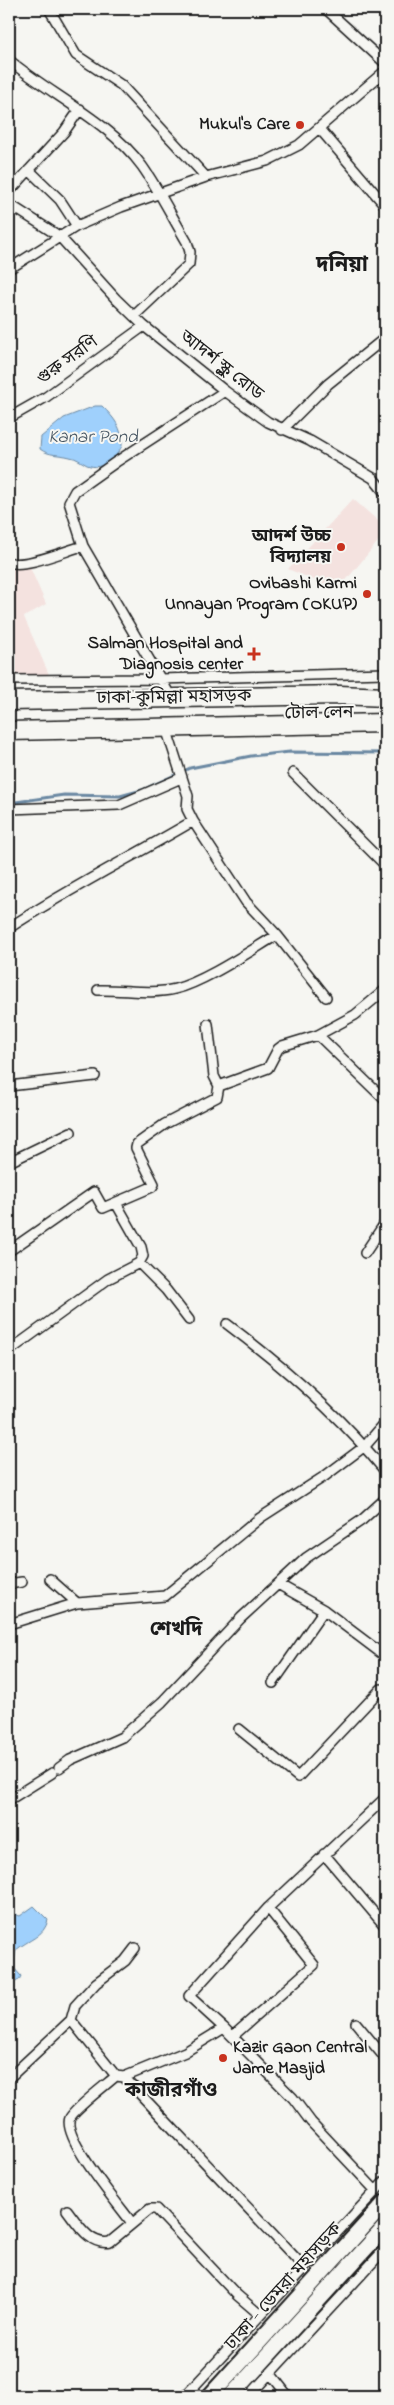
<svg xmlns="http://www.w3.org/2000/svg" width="394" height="2405" font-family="'Indie Flower','Noto Sans Bengali',sans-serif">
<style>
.built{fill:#f4e2df}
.water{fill:#9fd0fc;stroke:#6b88a2}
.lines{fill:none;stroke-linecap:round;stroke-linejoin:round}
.stream{stroke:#6b88a2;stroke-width:3}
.street-casing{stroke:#1c1c1c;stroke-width:12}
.primary-casing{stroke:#1c1c1c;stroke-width:19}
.highway-casing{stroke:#1c1c1c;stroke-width:21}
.street{stroke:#f6f6f2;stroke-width:9}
.primary{stroke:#f6f6f2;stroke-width:15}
.highway{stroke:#f6f6f2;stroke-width:18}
.poi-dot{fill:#c8321e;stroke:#f6f6f2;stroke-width:2}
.labels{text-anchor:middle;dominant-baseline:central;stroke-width:4;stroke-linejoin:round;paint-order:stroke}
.poi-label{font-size:18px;font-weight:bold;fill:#1c1c1c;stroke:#f6f6f2;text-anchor:end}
.street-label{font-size:18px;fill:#1c1c1c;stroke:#f6f6f2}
.water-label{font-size:19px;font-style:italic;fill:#43525f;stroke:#f6f6f2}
.quarter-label{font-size:20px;font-weight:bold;fill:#1c1c1c;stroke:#f6f6f2}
.district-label{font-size:22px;font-weight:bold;fill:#1c1c1c;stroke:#f6f6f2}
</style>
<rect width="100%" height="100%" fill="#f6f6f2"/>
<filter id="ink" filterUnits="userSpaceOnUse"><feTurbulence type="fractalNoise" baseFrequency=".02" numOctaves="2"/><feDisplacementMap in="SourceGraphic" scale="10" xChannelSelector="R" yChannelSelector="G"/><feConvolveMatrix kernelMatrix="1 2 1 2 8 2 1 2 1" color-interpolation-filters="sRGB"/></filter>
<g filter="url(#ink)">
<path class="built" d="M 353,499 L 385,527 L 385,533 L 338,590 L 288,569 Z
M 28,563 L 46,604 L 24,617 L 50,677 L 9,678 L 9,571 Z"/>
<path class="water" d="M 95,406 L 102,406 C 114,418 123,428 122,446 C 115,459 103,471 87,465 C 81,462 77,458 70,457 C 59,454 49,456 40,449 L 41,437 L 64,418 Z
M 34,1906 L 48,1920 C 44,1937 29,1939 16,1950 L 13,1967 L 21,1976 L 19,1980 L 9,1985 L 9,1912 L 20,1916 Z"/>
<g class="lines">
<path class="stream" d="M 9,803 L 64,795 L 120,796 L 142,790 L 190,768 L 251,756 L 290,752 L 385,753"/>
<defs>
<path id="street" d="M 49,9 L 76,55 L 121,85 L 206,177
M 326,9 L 385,63
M 9,60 C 51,95 110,122 142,166 C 159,190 172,217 187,242 L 190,252 L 189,264 L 135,315
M 320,129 L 384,204
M 29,170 L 60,200 L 77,226
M 9,192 L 64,132 L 80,109
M 9,204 L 59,236 L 116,299 L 144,326 L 225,391 L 268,422 L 310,441 L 373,478 L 385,493
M 9,269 L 77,226 L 121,207 L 206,177 L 267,161 L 299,145 L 385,71
M 9,418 L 46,397 L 144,326
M 282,430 L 328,384 L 385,338
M 9,562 C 23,569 67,550 83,546
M 9,680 L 160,679 L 385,673
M 171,697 L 83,546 L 69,502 L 75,491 L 116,462 L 225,391
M 293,773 L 385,865
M 9,809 L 119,805 L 181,778
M 193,821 L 246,902 L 277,935 L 326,997
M 9,928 C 68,889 132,857 193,821 L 187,809 L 188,796 L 166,728
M 98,990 C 123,989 151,995 175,989 C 204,982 250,951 277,935
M 208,1024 L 214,1076 L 219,1086
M 318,1035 L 385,1100
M 9,1086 L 95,1076
M 9,1162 L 71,1132
M 9,1251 L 94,1192 L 103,1208 L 152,1187 L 154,1184 L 136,1148 L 137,1144 L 165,1124 L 217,1097 L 219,1086 L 268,1068 L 278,1049 L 282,1046 L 318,1035 L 355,1015 L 385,990
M 365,1253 L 385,1223
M 139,1263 L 166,1290 L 189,1320
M 227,1324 C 283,1366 341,1417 385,1471
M 9,1351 L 108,1279 L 139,1263 L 143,1256 L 141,1247 L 116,1203
M 50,1579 L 77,1603
M 9,1584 L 22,1582
M 278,1584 L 324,1610 L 385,1656
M 9,1624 L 77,1603 L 165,1596 L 260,1518 L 325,1476 L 365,1446 L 385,1423
M 273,1683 L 324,1610
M 239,1729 L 298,1777 L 381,1689 L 385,1693
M 59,1768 L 70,1760 L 122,1737 L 162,1702 L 241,1618 L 306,1558 L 362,1520 L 385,1499
M 9,1800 L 52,1773
M 324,1854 L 385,1926
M 71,2020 L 116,2076 L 124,2077 L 185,2052 L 224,2028 L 293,2098 L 311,2122 L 376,2191
M 356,2023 L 385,2058
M 224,2028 L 189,1996 L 268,1908 L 385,1798
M 233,2036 L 314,1965 L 268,1908
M 116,2076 C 107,2084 74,2109 70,2118 C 61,2137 119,2205 132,2223
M 124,2077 L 304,2267
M 9,2078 L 71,2020 L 75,2006 L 96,1983 L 125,1961 L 135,1948
M 67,2210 C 78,2224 90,2246 110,2242 L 150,2209 L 156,2209 L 237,2295 L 259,2314
M 270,2373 L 288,2396
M 185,2396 L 385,2181
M 249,2396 L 385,2249"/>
<path id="primary" d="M 210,2396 L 385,2203
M 231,2396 L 385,2227"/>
<path id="highway" d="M 9,701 L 340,695 L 385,697
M 9,731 L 385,723"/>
</defs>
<use href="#street" class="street-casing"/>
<use href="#primary" class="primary-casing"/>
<use href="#highway" class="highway-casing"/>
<use href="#street" class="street"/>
<use href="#primary" class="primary"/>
<use href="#highway" class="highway"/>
</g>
</g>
<g class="poi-dot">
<circle cx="300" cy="125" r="5"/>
<circle cx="341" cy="547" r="5"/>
<circle cx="367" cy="594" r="5"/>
<path d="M251.5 646.5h5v5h5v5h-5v5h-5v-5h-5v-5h5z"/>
<circle cx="223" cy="2058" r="5"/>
</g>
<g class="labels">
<g class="poi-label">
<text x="290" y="125">Mukul's Care</text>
<text x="331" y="537">আদর্শ উচ্চ<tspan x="331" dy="21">বিদ্যালয়</tspan></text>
<text x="357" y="584">Ovibashi Karmi<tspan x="357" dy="21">Unnayan Program (OKUP)</tspan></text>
<text x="243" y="644">Salman Hospital and<tspan x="243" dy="21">Diagnosis center</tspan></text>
<text x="233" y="2048" text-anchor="start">Kazir Gaon Central<tspan x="233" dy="21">Jame Masjid</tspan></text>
</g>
<g class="street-label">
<text transform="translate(68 361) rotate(-36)">গুরু সরণি</text>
<text transform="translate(221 366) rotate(38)">আদর্শ স্কুল রোড</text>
<text transform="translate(174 698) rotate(-1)">ঢাকা–কুমিল্লা মহাসড়ক</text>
<text transform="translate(319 714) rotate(-1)">টোল লেন</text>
<text transform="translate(284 2287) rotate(-48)">ঢাকা - ডেমরা মহাসড়ক</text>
</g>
<g class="water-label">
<text x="93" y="437">Kanar Pond</text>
</g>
<g class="quarter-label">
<text x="176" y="1630">শেখদি</text>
<text x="171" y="2091">কাজীরগাঁও</text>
</g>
<g class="district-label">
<text x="342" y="266">দনিয়া</text>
</g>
</g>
<rect width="394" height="2405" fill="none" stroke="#f6f6f2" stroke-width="30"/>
<rect x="15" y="15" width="364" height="2375" fill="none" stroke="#1c1c1c" stroke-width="2" filter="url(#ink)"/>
</svg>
